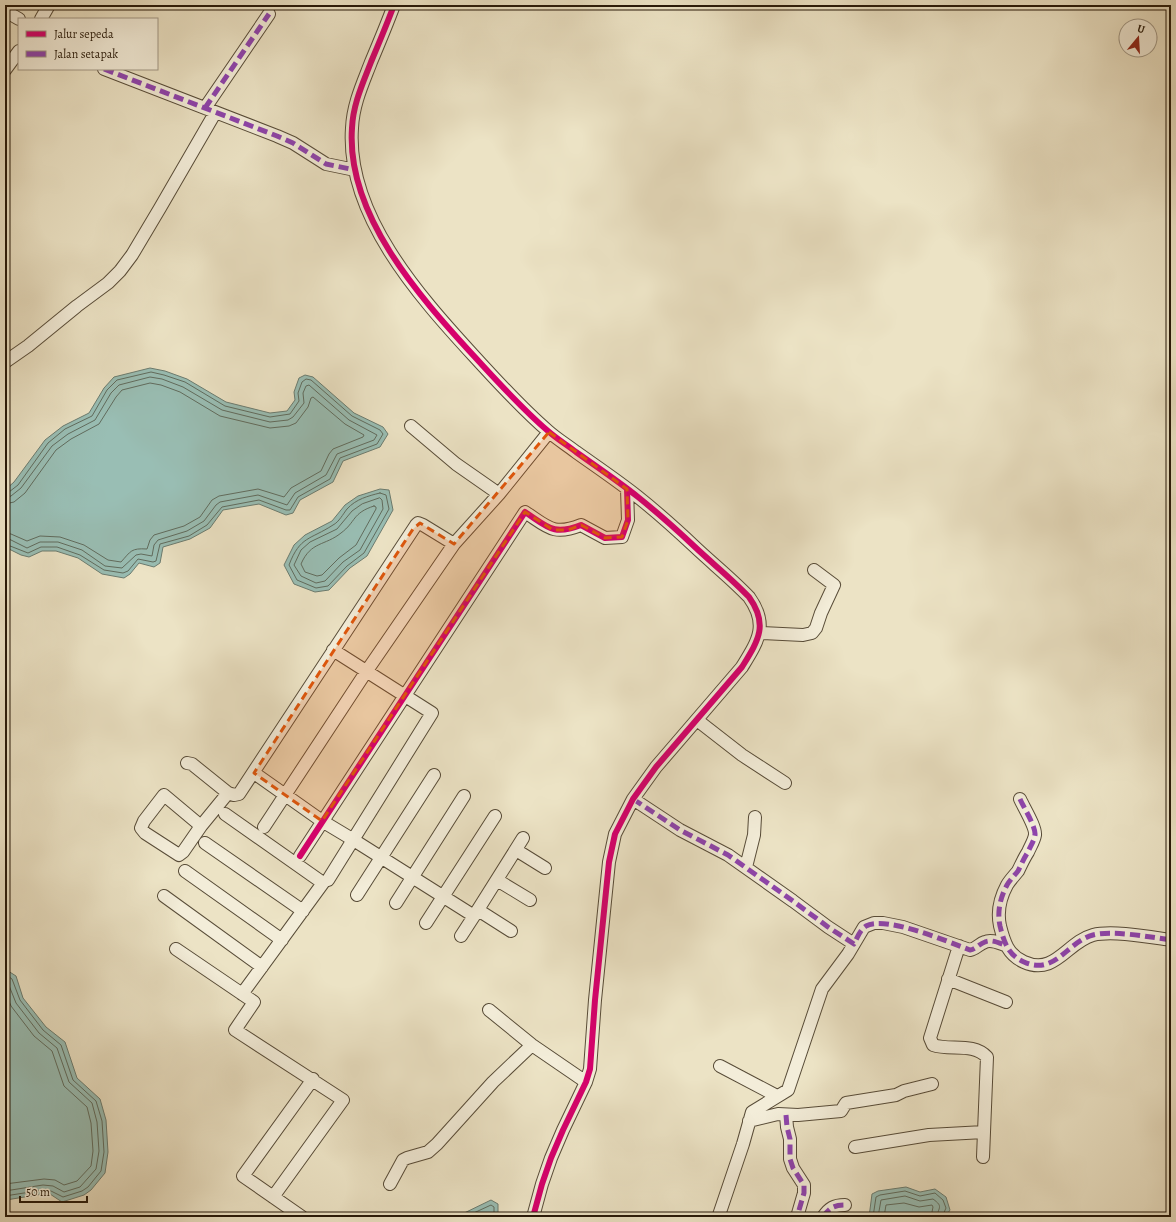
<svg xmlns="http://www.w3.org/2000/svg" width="1176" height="1222" font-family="Alegreya,serif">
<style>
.water{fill:#99beb4;stroke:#6b7c70}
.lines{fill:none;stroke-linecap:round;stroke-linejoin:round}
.shore{stroke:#606c5e;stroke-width:1}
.minor-casing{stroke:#584c38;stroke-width:14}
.minor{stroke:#f3edd9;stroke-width:12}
.quiet{stroke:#8e44ad;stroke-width:5;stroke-dasharray:10 5;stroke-linecap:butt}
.cycleway-casing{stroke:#f3edd9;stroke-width:8}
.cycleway{stroke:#d6006c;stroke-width:6}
.marked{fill:#de560c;fill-opacity:0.2;stroke:#de560c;stroke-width:3;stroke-dasharray:8 5;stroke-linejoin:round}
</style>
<rect width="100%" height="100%" fill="#ece3c5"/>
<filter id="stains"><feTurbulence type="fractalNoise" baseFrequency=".005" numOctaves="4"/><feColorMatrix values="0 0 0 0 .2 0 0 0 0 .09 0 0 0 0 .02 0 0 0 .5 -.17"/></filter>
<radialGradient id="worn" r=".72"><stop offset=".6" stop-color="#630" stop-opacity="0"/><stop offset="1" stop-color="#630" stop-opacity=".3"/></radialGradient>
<path class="water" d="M 150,368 L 165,371 L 187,379 L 226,402 L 270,413 L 287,411 L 295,400 L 294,392 L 299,378 L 305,375 L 313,377 L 354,413 L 383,427 L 388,434 L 380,447 L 343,461 L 333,482 L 300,500 L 293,513 L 286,515 L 259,504 L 223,510 L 210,528 L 190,539 L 163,547 L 160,563 L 154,567 L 139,563 L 130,574 L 124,578 L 102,574 L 78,558 L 56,551 L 42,551 L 29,557 L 21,555 L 5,547 L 5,490 L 14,482 L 45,440 L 63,426 L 89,413 L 104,388 L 114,377 Z
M 380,489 L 389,490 L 393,510 L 367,556 L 350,568 L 329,590 L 315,592 L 294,584 L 284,565 L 294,545 L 305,535 L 332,521 L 345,505 L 358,496 Z
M 5,969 L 16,976 L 23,998 L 46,1027 L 65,1042 L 77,1078 L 100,1099 L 106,1120 L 108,1152 L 105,1173 L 91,1190 L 84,1195 L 62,1202 L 50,1194 L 43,1194 L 6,1200 L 5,1197 Z
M 906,1187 L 920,1192 L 935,1189 L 946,1197 L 950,1210 L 946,1216 L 943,1217 L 869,1217 L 872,1194 L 878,1191 Z
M 491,1200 L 498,1204 L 498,1217 L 456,1217 Z"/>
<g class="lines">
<path class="shore" d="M 5,493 L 9,492 L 18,485 L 48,443 L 65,429 L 92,416 L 107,390 L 117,380 L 151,372 L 164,375 L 185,382 L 225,406 L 270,417 L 290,414 L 299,401 L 298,393 L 302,382 L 306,379 L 311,380 L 352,416 L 380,430 L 383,434 L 377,444 L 340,458 L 330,479 L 298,497 L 290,510 L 286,510 L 259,500 L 222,507 L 207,525 L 189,536 L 160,544 L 156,561 L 153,562 L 138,559 L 128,571 L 123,573 L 104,570 L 80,555 L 57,547 L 41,547 L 28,553 L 5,544
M 380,493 L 386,495 L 389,509 L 364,553 L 347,566 L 328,586 L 316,588 L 297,580 L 289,565 C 300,536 310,540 333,525 C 339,522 343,514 347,509 C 356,499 368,496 380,493 Z
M 5,498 L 11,496 L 21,488 L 52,446 L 68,434 L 95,420 L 111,393 L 119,385 L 150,377 L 162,379 L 183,387 L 222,410 L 270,422 L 288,420 L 293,417 L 304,403 L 303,393 L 306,386 L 309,385 L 349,420 L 377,435 L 374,440 L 337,454 L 326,475 L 295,493 L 287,505 L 258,495 L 220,502 L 216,505 L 204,521 L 187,531 L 158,540 L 154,545 L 152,556 L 141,554 L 136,555 L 122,568 L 105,566 L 82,550 L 58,542 L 40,542 L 27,548 L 9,539 L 5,539
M 380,498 L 382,500 L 383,509 L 360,550 L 343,562 L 325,581 L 316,583 L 301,576 L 294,565 L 301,550 L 310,542 L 337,529 L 352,511 L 362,504 Z
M 5,504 L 14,502 L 25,493 L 56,450 L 71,439 L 99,424 L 116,397 L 122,390 L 150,383 L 161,385 L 180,392 L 220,416 L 270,428 L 289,426 L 296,423 L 308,407 L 311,398 L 313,397 L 345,424 L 364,435 L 363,437 L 333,449 L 329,454 L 321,471 L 291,488 L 284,497 L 258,489 L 219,496 L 212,500 L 200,517 L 184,526 L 154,535 L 150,540 L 147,549 C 131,548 131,551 121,562 L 108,560 L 84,545 L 60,537 L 40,536 L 27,541 L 11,534 L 5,533
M 374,506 L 376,507 L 376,509 L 356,545 L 339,558 L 322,575 L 317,576 L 305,572 L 301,564 C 311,541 325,546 341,533 C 356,522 352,513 374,506 Z
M 5,974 L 12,979 L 20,1000 L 43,1030 L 61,1045 L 73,1080 L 96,1101 L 102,1121 L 104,1152 L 101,1171 L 88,1187 L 82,1191 L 63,1197 L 51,1191 L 43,1190 L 5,1196
M 5,980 L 8,983 L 16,1003 L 39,1033 L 57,1048 L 69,1082 L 92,1103 L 97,1122 L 99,1151 L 96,1169 L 80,1187 L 64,1192 L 53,1186 L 43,1185 L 5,1191
M 5,991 L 11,1006 L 34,1036 L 52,1051 L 64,1086 L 87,1107 L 91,1123 L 93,1151 L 91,1166 L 77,1181 L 64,1185 L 55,1180 L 44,1179 L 5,1184
M 465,1217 L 491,1205 L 494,1207 L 494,1217
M 873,1217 L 876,1197 L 880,1195 L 905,1191 L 920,1196 L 935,1193 L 943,1200 L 946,1208 L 942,1217
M 878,1217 L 881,1200 L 905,1196 L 920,1201 L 933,1199 C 944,1207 938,1207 937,1217
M 884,1217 L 886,1205 L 904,1203 L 919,1207 L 932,1205 L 933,1207 L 931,1217"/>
<defs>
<path id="minor" d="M 394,5 C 387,24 379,43 371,62 C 363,83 353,104 352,128 C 346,214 418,295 473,355 C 497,381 521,408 548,431 C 557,439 567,445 576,452 C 597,467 618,481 638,497 C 658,513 677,530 695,547 C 713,564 732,579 749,597 C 769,625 758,641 742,667 L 656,767 L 633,799 L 615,834 L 609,862 L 595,1000 L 590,1069 L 586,1082 L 563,1130 L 551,1158 L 542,1184 L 533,1217
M 5,11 L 19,19
M 41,19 L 49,5
M 104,69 L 277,136 L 293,143 L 326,164 L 355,170
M 5,70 L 19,51
M 205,108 L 269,14
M 5,362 L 28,346 L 77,306 L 108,283 L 120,271 L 132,255 L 160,208 L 215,113
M 411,426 L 456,464 L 499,494
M 760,633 L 803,635 L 812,633 L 816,628 L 821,613 L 834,585 L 814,570
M 697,720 L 742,755 L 785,783
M 187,763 L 192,764 L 228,793 L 234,795 L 239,794 L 416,525 L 418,523 L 423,525 L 454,544
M 254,773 L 322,821 L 352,839 L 474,916 L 461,936
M 633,799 L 680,830 L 728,855 L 793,901 L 828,927 L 854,944
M 1020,799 C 1024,808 1036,827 1035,835 C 1034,841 1030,847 1028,852 C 1024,858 1021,865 1018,871 C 1014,876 1010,880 1007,885 C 1000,898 997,912 1000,926 C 1004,942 1008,955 1024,962 C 1055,976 1067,942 1093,935 C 1112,930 1150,937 1171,940
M 225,814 L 323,883 L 242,994
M 201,826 L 164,795 L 144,821 L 141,828 L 145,833 L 179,855 L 183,852 L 201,826 L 228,793
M 264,827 L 366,672 L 454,544 L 499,494 L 549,432
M 205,843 L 303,911
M 516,850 L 545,868
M 300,856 L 525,512 C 548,527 553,536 581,525 L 605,538 L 622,537 L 628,520 L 627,489
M 746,867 L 754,835 L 755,817
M 185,871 L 282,940
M 328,880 L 432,713 L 333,650
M 497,880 L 530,900
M 357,895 L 434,775
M 164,896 L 262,967
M 396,903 L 464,796
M 478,910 L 511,931
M 474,916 L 523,838
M 426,923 L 495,816
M 959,946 L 930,1038 L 933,1045 C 950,1051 973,1042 987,1057 L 983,1157
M 176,949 L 254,1002 L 235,1030 L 343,1100 L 273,1197
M 948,979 L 1006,1002
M 489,1010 L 532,1045 L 586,1082
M 720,1066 L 777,1096
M 786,1115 L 787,1127 L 790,1139 L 790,1159 L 793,1168 L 804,1185 L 804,1193 L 797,1217
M 749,1121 L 778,1114 L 798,1115 L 841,1111 L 846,1103 L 896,1095 L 904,1091 L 932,1084
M 855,1147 L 929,1135 L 984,1132
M 390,1184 L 403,1160 L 407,1158 L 428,1152 L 437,1144 L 493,1082 L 532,1045
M 302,1217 L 243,1176 L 313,1079
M 717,1217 L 719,1215 L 743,1144 L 752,1112 L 788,1090 L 822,989 L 848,954 L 864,927 L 874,923 L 883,923 L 903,927 L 970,950 C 976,949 979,944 985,942 C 991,939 999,943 1005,945
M 823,1217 C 829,1208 834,1205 845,1205"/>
</defs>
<use href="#minor" class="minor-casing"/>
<use href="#minor" class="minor"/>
<path class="quiet" d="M 104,69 L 277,136 L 293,143 L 326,164 L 355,170
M 205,108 L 269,14
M 633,799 L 680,830 L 728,855 L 793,901 L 828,927 L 854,944 C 857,938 860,930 866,926 C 885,915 949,942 970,950 C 976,949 979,944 985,942 C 991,939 999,943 1005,945
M 1020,799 C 1024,808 1036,827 1035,835 C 1034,841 1030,847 1028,852 C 1024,858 1021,865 1018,871 C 1014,876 1010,880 1007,885 C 1000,898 997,912 1000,926 C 1004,942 1008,955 1024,962 C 1055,976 1067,942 1093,935 C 1112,930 1150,937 1171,940
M 786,1115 L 787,1127 L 790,1139 L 790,1159 L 793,1168 L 804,1185 L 804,1193 L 797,1217
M 823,1217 C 829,1208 834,1205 845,1205"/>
<defs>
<path id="cycleway" d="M 394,5 C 387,24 379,43 371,62 C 363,83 353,104 352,128 C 346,214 418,295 473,355 C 497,381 521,408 548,431 C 557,439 567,445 576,452 C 597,467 618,481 638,497 C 658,513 677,530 695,547 C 713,564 732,579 749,597 C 769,625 758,641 742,667 L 656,767 L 633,799 L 615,834 L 609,862 L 595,1000 L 590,1069 L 586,1082 L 563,1130 L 551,1158 L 542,1184 L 533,1217
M 300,856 L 525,512 C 548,527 553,536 581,525 L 605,538 L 622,537 L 628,520 L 627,489"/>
</defs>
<use href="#cycleway" class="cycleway-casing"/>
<use href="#cycleway" class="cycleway"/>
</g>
<path class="marked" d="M 549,432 L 627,489 L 628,520 L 622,537 L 605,538 L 581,525 L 568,530 L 553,530 L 525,512 L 322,821 L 254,773 L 413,529 L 420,523 L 454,544 Z"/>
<rect width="1176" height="1222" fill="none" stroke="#ece3c5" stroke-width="20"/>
<rect x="6" y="6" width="1164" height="1210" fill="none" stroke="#271909" stroke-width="2"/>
<rect x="10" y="10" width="1156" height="1202" fill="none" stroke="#271909"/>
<rect x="18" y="18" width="140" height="52" fill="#f3edd9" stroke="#a19886"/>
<rect x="26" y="31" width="20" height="6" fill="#d6006c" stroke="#a19886"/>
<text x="54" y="38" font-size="12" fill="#271909">Jalur sepeda</text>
<rect x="26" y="51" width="20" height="6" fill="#8e44ad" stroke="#a19886"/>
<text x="54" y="58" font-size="12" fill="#271909">Jalan setapak</text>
<g transform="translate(1138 38) rotate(18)"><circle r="19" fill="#f3edd9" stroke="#a19886"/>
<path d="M0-3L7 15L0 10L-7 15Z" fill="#8f2418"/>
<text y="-6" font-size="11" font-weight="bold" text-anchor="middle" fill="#271909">U</text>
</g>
<path d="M20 1196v6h67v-6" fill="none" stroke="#271909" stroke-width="2"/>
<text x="26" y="1196" font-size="12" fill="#271909" stroke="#f3edd9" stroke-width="3" paint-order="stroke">50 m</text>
<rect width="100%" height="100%" filter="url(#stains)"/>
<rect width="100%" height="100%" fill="url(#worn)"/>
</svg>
